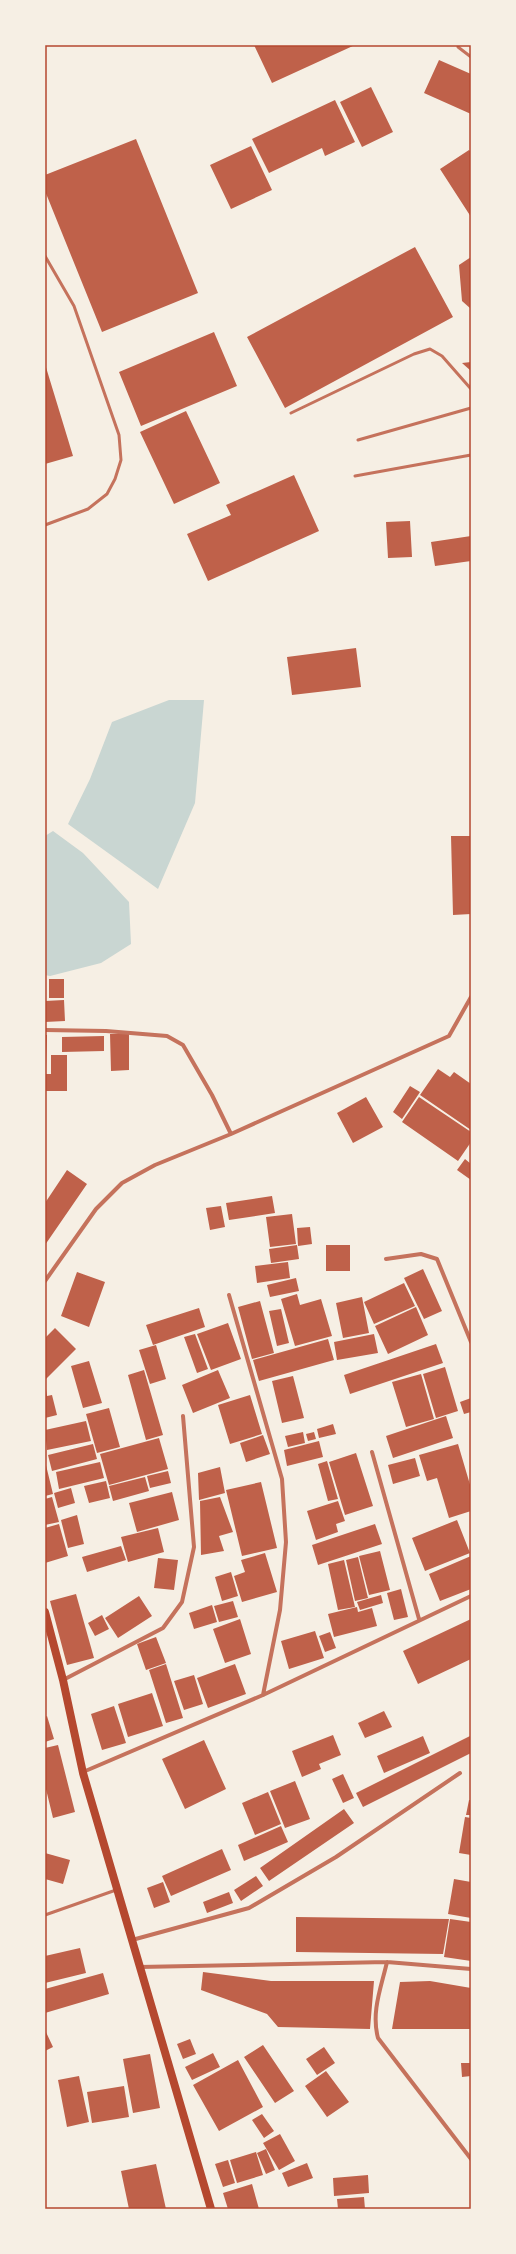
<svg xmlns="http://www.w3.org/2000/svg" width="516" height="2254" font-family="'PT Sans Narrow',sans-serif">
<style>
.water{fill:#c9d6d2}
.building{fill:#bf614a}
.lines{fill:none;stroke-linecap:round;stroke-linejoin:round}
.service{stroke:#c5725c;stroke-width:3}
.minor{stroke:#c5725c;stroke-width:4}
.secondary{stroke:#b5482f;stroke-width:8}
.neatline{fill:none;stroke:#b5482f;stroke-width:1.5}
</style>
<rect width="100%" height="100%" fill="#f6efe4"/>
<path class="water" d="M 169,700 L 204,700 L 195,803 L 158,889 L 68,824 L 90,779 L 112,722 Z
M 53,831 L 83,853 L 129,902 L 131,944 L 101,963 L 50,976 L 45,975 L 45,836 Z"/>
<path class="building" d="M 254,45 L 355,45 L 272,83 Z
M 439,60 L 471,74 L 471,114 L 424,93 Z
M 371,87 L 393,132 L 362,147 L 340,102 Z
M 335,100 L 355,142 L 325,156 L 322,148 L 269,173 L 252,139 Z
M 136,139 L 198,293 L 102,332 L 45,191 L 45,175 Z
M 251,146 L 272,190 L 231,209 L 210,165 Z
M 469,150 L 471,152 L 471,217 L 440,169 Z
M 415,247 L 453,317 L 285,408 L 247,337 Z
M 471,257 L 471,309 L 462,301 L 459,265 Z
M 214,332 L 237,386 L 141,426 L 119,372 Z
M 471,362 L 471,371 L 462,363 Z
M 45,364 L 73,456 L 45,464 Z
M 186,411 L 220,483 L 174,504 L 140,432 Z
M 294,475 L 319,531 L 208,581 L 187,534 L 231,515 L 226,505 Z
M 410,521 L 412,557 L 388,558 L 386,522 Z
M 471,536 L 471,561 L 435,566 L 431,542 Z
M 356,648 L 361,687 L 292,695 L 287,657 Z
M 451,836 L 471,836 L 471,914 L 453,915 Z
M 49,979 L 64,979 L 64,998 L 49,998 Z
M 64,1000 L 65,1021 L 45,1022 L 45,1001 Z
M 110,1034 L 129,1034 L 129,1070 L 111,1071 Z
M 45,1035 L 47,1035 L 46,1071 L 45,1071 Z
M 104,1036 L 104,1051 L 62,1052 L 62,1037 Z
M 51,1055 L 67,1055 L 67,1091 L 45,1091 L 45,1074 L 51,1074 Z
M 438,1069 L 450,1077 L 454,1072 L 471,1084 L 471,1130 L 420,1095 Z
M 410,1086 L 420,1092 L 402,1119 L 393,1112 Z
M 366,1097 L 383,1127 L 353,1143 L 337,1113 Z
M 419,1097 L 471,1132 L 471,1142 L 458,1161 L 402,1122 Z
M 465,1159 L 471,1164 L 471,1180 L 457,1170 Z
M 67,1170 L 87,1184 L 45,1245 L 45,1203 Z
M 272,1196 L 275,1213 L 229,1220 L 226,1203 Z
M 221,1206 L 225,1227 L 210,1230 L 206,1208 Z
M 292,1214 L 296,1244 L 270,1247 L 266,1217 Z
M 310,1227 L 312,1244 L 298,1246 L 297,1228 Z
M 297,1245 L 299,1259 L 271,1263 L 269,1249 Z
M 326,1245 L 350,1245 L 350,1271 L 326,1271 Z
M 288,1262 L 290,1278 L 257,1283 L 255,1266 Z
M 423,1269 L 442,1311 L 424,1319 L 404,1278 Z
M 77,1272 L 105,1282 L 89,1327 L 61,1316 Z
M 296,1278 L 299,1291 L 270,1297 L 267,1285 Z
M 404,1283 L 415,1306 L 374,1324 L 364,1302 Z
M 297,1294 L 300,1305 L 321,1299 L 332,1336 L 295,1346 L 281,1299 Z
M 362,1297 L 369,1333 L 343,1338 L 336,1303 Z
M 260,1301 L 274,1353 L 252,1359 L 238,1307 Z
M 416,1307 L 428,1335 L 388,1354 L 375,1326 Z
M 199,1308 L 205,1327 L 153,1345 L 146,1325 Z
M 281,1309 L 289,1343 L 277,1346 L 269,1311 Z
M 228,1323 L 241,1359 L 211,1370 L 197,1334 Z
M 55,1328 L 76,1349 L 45,1380 L 45,1338 Z
M 195,1334 L 208,1369 L 197,1373 L 184,1337 Z
M 374,1334 L 378,1353 L 337,1360 L 334,1342 Z
M 328,1339 L 334,1360 L 259,1381 L 253,1360 Z
M 436,1344 L 443,1363 L 350,1394 L 344,1375 Z
M 156,1345 L 166,1379 L 150,1384 L 139,1350 Z
M 89,1361 L 102,1403 L 83,1408 L 71,1366 Z
M 445,1367 L 458,1411 L 436,1418 L 423,1374 Z
M 144,1370 L 163,1435 L 146,1440 L 128,1375 Z
M 218,1370 L 230,1398 L 193,1413 L 182,1385 Z
M 421,1374 L 434,1419 L 406,1427 L 392,1382 Z
M 293,1376 L 304,1418 L 282,1423 L 272,1381 Z
M 46,1389 L 47,1396 L 52,1395 L 57,1415 L 45,1418 Z
M 250,1395 L 262,1434 L 230,1444 L 218,1405 Z
M 471,1398 L 471,1412 L 464,1414 L 460,1402 Z
M 109,1408 L 120,1447 L 97,1453 L 86,1414 Z
M 446,1416 L 453,1438 L 393,1458 L 386,1436 Z
M 86,1421 L 91,1441 L 47,1450 L 45,1430 Z
M 333,1424 L 336,1434 L 319,1438 L 317,1429 Z
M 303,1432 L 305,1443 L 288,1447 L 285,1436 Z
M 314,1432 L 316,1439 L 308,1441 L 306,1434 Z
M 263,1435 L 270,1454 L 246,1462 L 240,1443 Z
M 159,1438 L 168,1469 L 109,1485 L 100,1454 Z
M 319,1441 L 323,1457 L 287,1466 L 284,1450 Z
M 93,1444 L 97,1459 L 52,1471 L 48,1455 Z
M 458,1444 L 471,1488 L 471,1511 L 449,1518 L 437,1478 L 427,1481 L 419,1455 Z
M 356,1453 L 373,1506 L 345,1515 L 329,1462 Z
M 415,1458 L 420,1476 L 393,1484 L 388,1465 Z
M 45,1461 L 53,1494 L 45,1496 Z
M 327,1461 L 338,1499 L 328,1501 L 318,1464 Z
M 100,1462 L 104,1478 L 59,1489 L 56,1472 Z
M 220,1467 L 225,1493 L 199,1500 L 198,1473 Z
M 168,1471 L 171,1483 L 150,1488 L 147,1476 Z
M 145,1477 L 149,1491 L 113,1501 L 109,1486 Z
M 106,1481 L 110,1498 L 89,1503 L 84,1486 Z
M 261,1482 L 277,1548 L 242,1556 L 226,1490 Z
M 71,1488 L 75,1503 L 58,1508 L 54,1493 Z
M 172,1492 L 179,1520 L 137,1532 L 129,1503 Z
M 52,1497 L 59,1522 L 45,1525 L 45,1499 Z
M 220,1497 L 233,1532 L 219,1536 L 224,1551 L 201,1555 L 200,1501 Z
M 338,1501 L 345,1521 L 336,1524 L 338,1532 L 316,1540 L 307,1511 Z
M 77,1515 L 84,1544 L 68,1548 L 61,1520 Z
M 457,1520 L 470,1553 L 425,1571 L 412,1538 Z
M 59,1524 L 68,1556 L 45,1563 L 45,1528 Z
M 375,1524 L 382,1544 L 318,1565 L 312,1545 Z
M 158,1528 L 164,1552 L 128,1562 L 121,1537 Z
M 121,1546 L 126,1560 L 87,1572 L 82,1557 Z
M 380,1551 L 390,1590 L 369,1595 L 359,1556 Z
M 265,1553 L 277,1592 L 242,1602 L 234,1576 L 245,1572 L 241,1560 Z
M 471,1556 L 471,1589 L 440,1601 L 429,1574 Z
M 358,1557 L 368,1598 L 355,1601 L 346,1560 Z
M 158,1558 L 178,1560 L 174,1590 L 154,1588 Z
M 344,1560 L 355,1607 L 338,1610 L 328,1564 Z
M 231,1572 L 238,1596 L 222,1601 L 215,1577 Z
M 401,1589 L 408,1617 L 394,1620 L 387,1593 Z
M 76,1594 L 94,1658 L 67,1665 L 50,1601 Z
M 381,1595 L 383,1603 L 360,1610 L 357,1602 Z
M 139,1596 L 152,1616 L 118,1638 L 105,1618 Z
M 233,1601 L 238,1617 L 219,1622 L 214,1606 Z
M 212,1605 L 217,1622 L 194,1629 L 189,1613 Z
M 357,1607 L 358,1612 L 372,1608 L 377,1626 L 334,1637 L 328,1614 Z
M 102,1615 L 109,1629 L 95,1636 L 88,1623 Z
M 240,1619 L 251,1654 L 225,1663 L 213,1629 Z
M 471,1619 L 471,1659 L 418,1684 L 403,1651 Z
M 315,1631 L 324,1658 L 289,1669 L 281,1641 Z
M 330,1632 L 336,1648 L 325,1652 L 319,1636 Z
M 156,1637 L 166,1663 L 146,1670 L 137,1644 Z
M 166,1664 L 183,1718 L 166,1723 L 149,1670 Z
M 235,1664 L 246,1694 L 208,1708 L 197,1678 Z
M 194,1675 L 203,1704 L 184,1710 L 174,1681 Z
M 152,1693 L 163,1726 L 128,1737 L 118,1704 Z
M 114,1706 L 126,1743 L 102,1750 L 91,1714 Z
M 384,1711 L 392,1727 L 365,1738 L 358,1723 Z
M 47,1716 L 54,1739 L 45,1742 L 45,1717 Z
M 333,1735 L 341,1755 L 319,1764 L 321,1769 L 302,1777 L 292,1751 Z
M 423,1736 L 430,1753 L 384,1773 L 377,1756 Z
M 470,1736 L 471,1753 L 363,1807 L 356,1793 Z
M 204,1740 L 226,1789 L 185,1809 L 162,1759 Z
M 58,1745 L 75,1812 L 53,1818 L 45,1785 L 45,1748 Z
M 343,1774 L 354,1798 L 343,1803 L 332,1779 Z
M 295,1781 L 310,1819 L 285,1828 L 270,1791 Z
M 268,1792 L 281,1824 L 255,1835 L 242,1803 Z
M 469,1800 L 471,1800 L 471,1815 L 466,1815 Z
M 344,1809 L 354,1823 L 269,1881 L 260,1868 Z
M 465,1817 L 471,1818 L 471,1855 L 459,1853 Z
M 281,1826 L 288,1842 L 244,1861 L 238,1845 Z
M 222,1849 L 231,1870 L 171,1896 L 162,1876 Z
M 45,1853 L 70,1860 L 63,1884 L 45,1879 Z
M 256,1876 L 263,1886 L 241,1901 L 234,1890 Z
M 454,1879 L 471,1882 L 471,1918 L 448,1914 Z
M 163,1882 L 170,1902 L 154,1908 L 147,1888 Z
M 229,1892 L 233,1903 L 207,1913 L 203,1902 Z
M 296,1917 L 449,1919 L 443,1954 L 296,1952 Z
M 450,1919 L 471,1922 L 471,1961 L 444,1957 Z
M 80,1948 L 86,1973 L 45,1983 L 45,1956 Z
M 203,1972 L 271,1981 L 374,1981 L 370,2029 L 278,2027 L 267,2014 L 201,1990 Z
M 103,1973 L 109,1994 L 45,2013 L 45,1989 Z
M 430,1981 L 471,1988 L 471,2029 L 392,2029 L 400,1982 Z
M 45,2030 L 53,2047 L 45,2051 Z
M 190,2039 L 196,2054 L 183,2059 L 177,2044 Z
M 263,2045 L 294,2091 L 275,2103 L 244,2057 Z
M 324,2047 L 335,2063 L 317,2075 L 306,2059 Z
M 213,2053 L 220,2067 L 192,2080 L 185,2067 Z
M 150,2054 L 160,2108 L 133,2113 L 123,2059 Z
M 238,2060 L 263,2107 L 219,2131 L 193,2085 Z
M 461,2063 L 471,2063 L 471,2076 L 462,2077 Z
M 326,2071 L 349,2102 L 327,2117 L 305,2086 Z
M 79,2076 L 89,2122 L 67,2127 L 58,2080 Z
M 124,2086 L 129,2117 L 92,2123 L 87,2092 Z
M 262,2114 L 274,2131 L 264,2138 L 252,2120 Z
M 280,2134 L 295,2161 L 279,2170 L 263,2143 Z
M 266,2149 L 275,2170 L 266,2174 L 257,2153 Z
M 256,2152 L 263,2175 L 237,2183 L 230,2160 Z
M 228,2160 L 235,2183 L 223,2187 L 215,2164 Z
M 307,2163 L 313,2178 L 288,2187 L 282,2173 Z
M 156,2164 L 166,2209 L 129,2209 L 121,2171 Z
M 368,2175 L 369,2193 L 334,2196 L 333,2178 Z
M 252,2184 L 259,2209 L 228,2209 L 223,2193 Z
M 364,2197 L 365,2209 L 338,2209 L 337,2199 Z"/>
<g class="lines">
<path class="service" d="M 458,47 L 471,57
M 45,256 L 74,306 L 119,435 L 121,460 L 115,479 L 107,494 L 88,509 L 45,525
M 291,413 L 414,354 L 430,349 L 442,356 L 471,389
M 358,440 L 471,408
M 355,476 L 471,455
M 45,1915 L 116,1890"/>
<path class="minor" d="M 45,1030 L 106,1031 L 167,1036 L 183,1045 L 212,1095 L 231,1134
M 386,1259 L 421,1254 L 437,1259 L 471,1342
M 45,1281 L 96,1209 L 122,1183 L 155,1165 L 231,1134 L 449,1036 L 471,997
M 229,1295 L 282,1479 L 286,1542 L 280,1610 L 263,1695
M 372,1452 L 419,1619
M 63,1680 L 163,1628 L 182,1602 L 194,1547 L 183,1416
M 83,1772 L 263,1695 L 471,1596
M 132,1940 L 249,1908 L 336,1857 L 460,1773
M 387,1962 C 381,1988 371,2012 378,2038 L 471,2159
M 139,1967 L 387,1962 L 471,1969"/>
<path class="secondary" d="M 45,1612 L 63,1680 L 83,1773 L 211,2209"/>
</g>
<rect width="516" height="2254" fill="none" stroke="#f6efe4" stroke-width="92"/>
<rect x="46" y="46" width="424" height="2162" class="neatline"/>
</svg>
